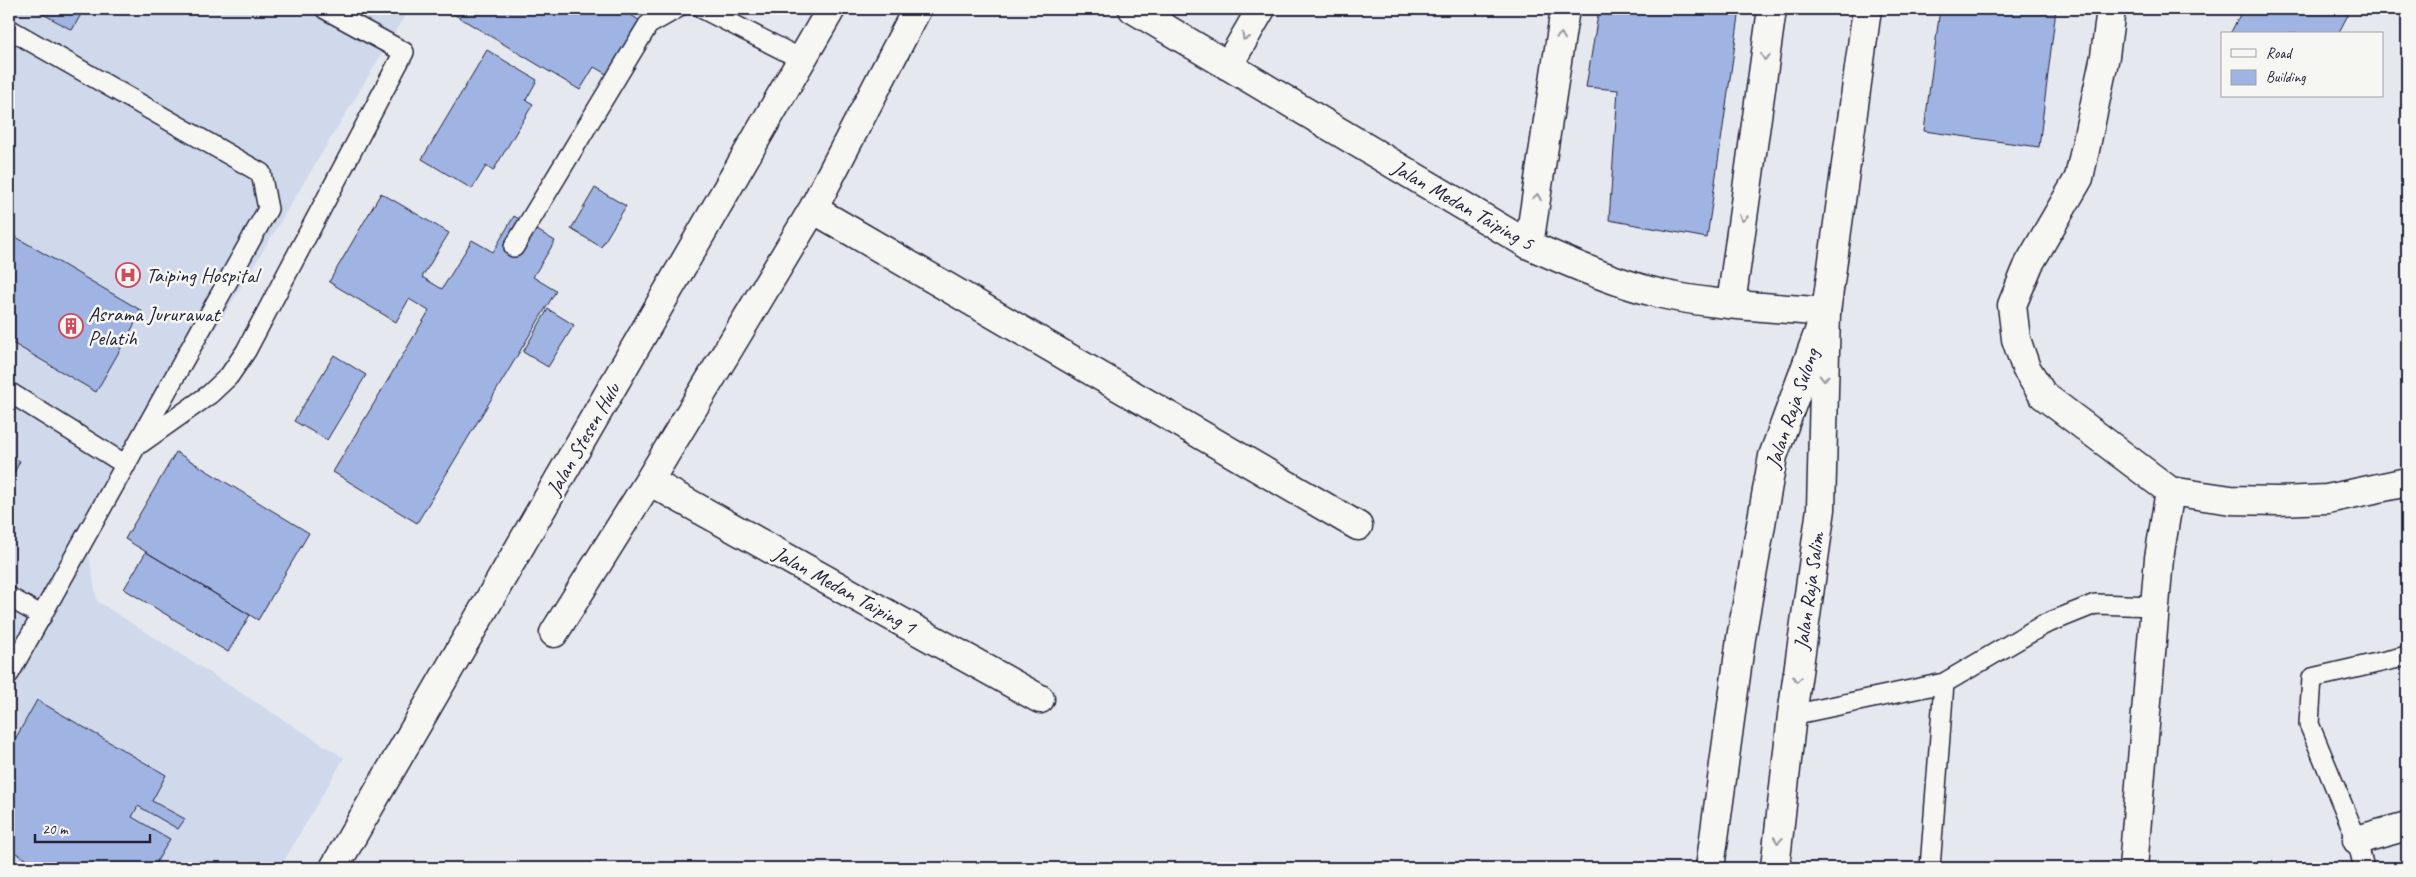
<svg xmlns="http://www.w3.org/2000/svg" width="2416" height="877" font-family="Caveat,sans-serif">
<style>
.built{fill:#d0d9eb}
.building{fill:#9fb4e2;stroke:#22223b}
.lines{fill:none;stroke-linecap:round;stroke-linejoin:round}
.service-casing{stroke:#22223b;stroke-width:22}
.minor-casing{stroke:#22223b;stroke-width:31}
.tertiary-casing{stroke:#22223b;stroke-width:31}
.secondary-casing{stroke:#22223b;stroke-width:31}
.service{stroke:#f6f6f2;stroke-width:19}
.minor{stroke:#f6f6f2;stroke-width:28}
.tertiary{stroke:#f6f6f2;stroke-width:28}
.secondary{stroke:#f6f6f2;stroke-width:28}
.oneway{stroke:#9797a0}
.labels{text-anchor:middle;dominant-baseline:central;stroke-width:5;stroke-linejoin:round;paint-order:stroke}
.street-label{font-size:21px;fill:#22223b;stroke:#f6f6f2}
.poi-label{font-size:21px;fill:#22223b;stroke:#f6f6f2;text-anchor:start}
</style>
<rect width="100%" height="100%" fill="#e5e9ef"/>
<filter id="ink" filterUnits="userSpaceOnUse"><feTurbulence type="fractalNoise" baseFrequency=".02" numOctaves="2"/><feDisplacementMap in="SourceGraphic" scale="10" xChannelSelector="R" yChannelSelector="G"/><feConvolveMatrix kernelMatrix="1 2 1 2 8 2 1 2 1" color-interpolation-filters="sRGB"/></filter>
<g filter="url(#ink)">
<path class="built" d="M 9,9 L 409,9 L 87,542 L 97,601 L 344,758 L 280,868 L 9,868 Z"/>
<path class="building" d="M 34,9 L 84,9 L 72,30 Z
M 452,9 L 628,9 L 626,12 L 647,25 L 615,79 L 594,67 L 580,90 L 450,12 Z
M 1599,9 L 1740,9 L 1707,238 L 1609,220 L 1618,90 L 1586,87 Z
M 1940,9 L 2056,9 L 2039,147 L 1924,131 Z
M 2243,9 L 2351,9 L 2338,34 L 2230,34 Z
M 487,50 L 537,80 L 526,100 L 533,104 L 493,171 L 486,166 L 472,189 L 422,159 Z
M 595,188 L 626,206 L 601,247 L 571,229 Z
M 381,193 L 449,233 L 422,277 L 442,289 L 472,240 L 493,252 L 514,216 L 555,241 L 533,277 L 556,291 L 417,523 L 333,472 L 429,311 L 409,299 L 396,322 L 329,282 Z
M 9,233 L 142,311 L 96,392 L 9,341 Z
M 548,309 L 574,325 L 548,367 L 523,352 Z
M 334,355 L 366,375 L 327,440 L 294,421 Z
M 176,452 L 309,533 L 258,620 L 125,539 Z
M 9,455 L 20,461 L 9,483 Z
M 146,552 L 250,615 L 228,652 L 124,589 Z
M 37,700 L 166,775 L 152,801 L 185,819 L 178,829 L 138,806 L 132,817 L 170,839 L 153,868 L 41,868 L 9,849 L 9,750 Z"/>
<g class="lines">
<defs>
<path id="service" d="M 703,9 L 803,60
M 9,29 L 261,173 L 268,209 L 9,674
M 514,247 L 648,25 L 676,9
M 9,392 L 126,465
M 141,443 L 210,394 L 229,376 L 246,351 L 404,52 L 325,9
M 9,597 L 42,616
M 1792,715 L 1944,683 L 2043,625 L 2095,604 L 2155,606
M 1930,868 L 1944,683
M 2364,868 L 2357,840 L 2309,724 L 2312,678 L 2407,656"/>
<path id="minor" d="M 1133,9 L 1529,245 C 1573,264 1615,283 1662,294 C 1715,306 1772,307 1826,312 L 1821,509 L 1792,715 L 1775,868
M 2111,9 L 2105,56 L 2079,178 L 2029,264 L 2012,305 L 2016,339 L 2026,368 L 2043,395 L 2170,491 L 2231,500 L 2278,501 L 2327,499 L 2407,482
M 1228,66 L 1261,9
M 813,209 L 1358,526
M 1529,245 L 1565,9
M 1731,304 L 1772,9
M 649,481 L 1040,699
M 554,633 L 649,481 L 813,209 L 917,9
M 2357,840 L 2407,826
M 2133,868 L 2159,558 L 2170,491"/>
<path id="tertiary" d="M 1710,868 L 1741,638 L 1773,456 L 1826,312 L 1867,9"/>
<path id="secondary" d="M 334,868 L 831,9"/>
</defs>
<use href="#service" class="service-casing"/>
<use href="#minor" class="minor-casing"/>
<use href="#tertiary" class="tertiary-casing"/>
<use href="#secondary" class="secondary-casing"/>
<use href="#service" class="service"/>
<use href="#minor" class="minor"/>
<use href="#tertiary" class="tertiary"/>
<use href="#secondary" class="secondary"/>
</g>
<defs><path id="oneway-chevron" d="M-2-3.5L2.5 0L-2 3.5" fill="none" stroke-width="1.6" stroke-linecap="round" stroke-linejoin="round" transform="scale(1.25)"/></defs>
<g class="oneway">
<use href="#oneway-chevron" transform="translate(1561 36) rotate(-81)"/>
<use href="#oneway-chevron" transform="translate(1245 37) rotate(120)"/>
<use href="#oneway-chevron" transform="translate(1765 57) rotate(98)"/>
<use href="#oneway-chevron" transform="translate(1537 197) rotate(-81)"/>
<use href="#oneway-chevron" transform="translate(1743 218) rotate(98)"/>
<use href="#oneway-chevron" transform="translate(1824 378) rotate(91)"/>
<use href="#oneway-chevron" transform="translate(1797 679) rotate(98)"/>
<use href="#oneway-chevron" transform="translate(1778 840) rotate(96)"/>
</g>
</g>
<defs>
<symbol id="hospital-ring" viewBox="-11 -11 22 22"><circle r="9.5" fill="#f6f6f2" stroke="#d1495b" stroke-width="1.5"/><path d="M-5-5h3v3.5h4V-5h3V5h-3V1.5h-4V5h-3Z" fill="#d1495b"/></symbol>
<symbol id="building-ring" viewBox="-11 -11 22 22"><circle r="9.5" fill="#f6f6f2" stroke="#d1495b" stroke-width="1.5"/><path d="M-4-6H4V6H1V3H-1V6H-4ZM-2.5-4.3h1.7v1.8h-1.7ZM.8-4.3h1.7v1.8H.8ZM-2.5-1h1.7V.8h-1.7ZM.8-1h1.7V.8H.8Z" fill="#d1495b"/></symbol>
</defs>
<g fill-rule="evenodd">
<use href="#hospital-ring" x="114" y="261" width="28" height="28"/>
<use href="#building-ring" x="57" y="312" width="28" height="28"/>
</g>
<g class="labels">
<g class="street-label">
<text transform="translate(1463 205) rotate(30)">Jalan Medan Taiping 5</text>
<text transform="translate(1792 408) rotate(-71)">Jalan Raja Sulong</text>
<text transform="translate(583 439) rotate(-60)">Jalan Stesen Hulu</text>
<text transform="translate(845 590) rotate(29)">Jalan Medan Taiping 1</text>
<text transform="translate(1809 591) rotate(-82)">Jalan Raja Salim</text>
</g>
<g class="poi-label">
<text x="146" y="275">Taiping Hospital</text>
<text x="88" y="314">Asrama Jururawat<tspan x="88" dy="24">Pelatih</tspan></text>
</g>
</g>
<rect width="2416" height="877" fill="none" stroke="#f6f6f2" stroke-width="30"/>
<rect x="15" y="15" width="2386" height="847" fill="none" stroke="#22223b" stroke-width="2" filter="url(#ink)"/>
<rect x="2221" y="32" width="162" height="65" fill="#f6f6f2" stroke="#a1a1a9"/>
<rect x="2231" y="49" width="25" height="8" fill="#f6f6f2" stroke="#a1a1a9"/>
<text x="2266" y="58" font-size="15" fill="#22223b">Road</text>
<rect x="2231" y="70" width="25" height="15" fill="#9fb4e2" stroke="#a1a1a9"/>
<text x="2266" y="82" font-size="15" fill="#22223b">Building</text>
<path d="M35 834v8h115v-8" fill="none" stroke="#22223b" stroke-width="2.5"/>
<text x="42" y="834" font-size="15" fill="#22223b" stroke="#f6f6f2" stroke-width="4" paint-order="stroke">20 m</text>
</svg>
